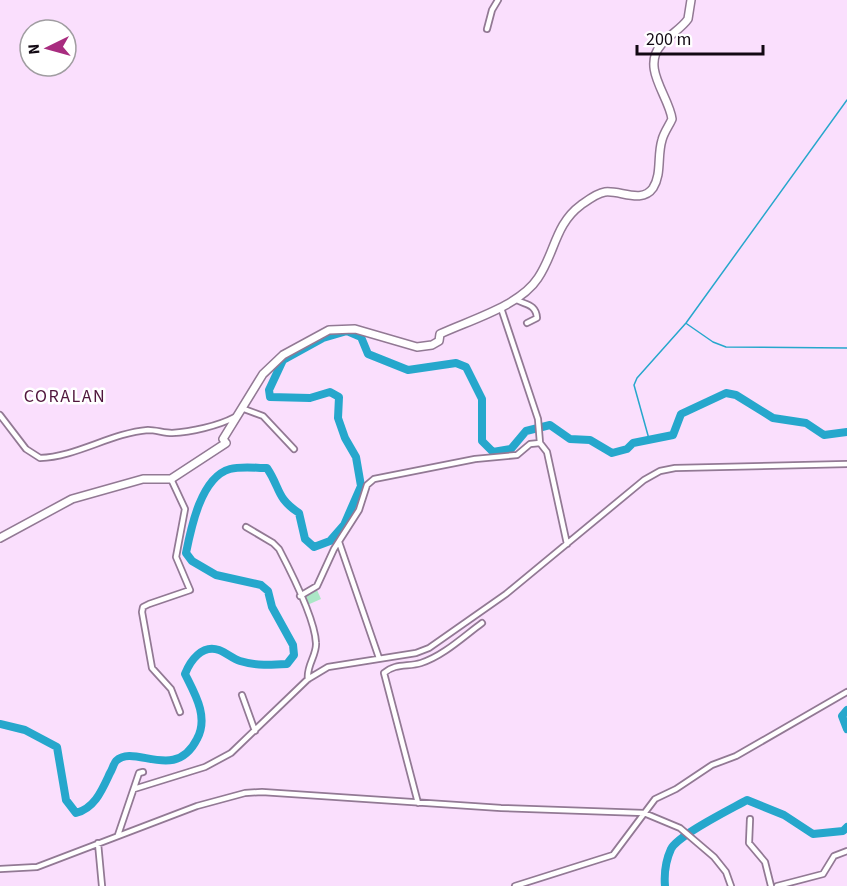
<svg xmlns="http://www.w3.org/2000/svg" width="847" height="886" font-family="'Source Sans 3',sans-serif">
<style>
.garden{fill:#abe7c6}
.lines{fill:none;stroke-linecap:round;stroke-linejoin:round}
.stream{stroke:#26a7cc;stroke-width:1.5}
.river{stroke:#26a7cc;stroke-width:8}
.street-casing{stroke:#927994;stroke-width:8}
.secondary-casing{stroke:#927994;stroke-width:10}
.street{stroke:#fff;stroke-width:4.5}
.secondary{stroke:#fff;stroke-width:7}
.labels{text-anchor:middle;dominant-baseline:central;stroke-width:5;stroke-linejoin:round;paint-order:stroke}
.quarter-label{font-size:18px;letter-spacing:1.5px;fill:#51163d;stroke:#fff}
</style>
<rect width="100%" height="100%" fill="#fadffd"/>
<path class="garden" d="M 317,590 L 321,599 L 305,606 L 302,597 Z"/>
<g class="lines">
<path class="stream" d="M 687,324 L 713,342 L 726,347 L 847,348
M 649,439 L 634,385 L 637,378 L 686,323 L 847,100"/>
<path class="river" d="M 847,710 L 842,716 L 847,729
M 0,724 L 25,730 L 57,747 L 66,800 L 76,813 C 95,808 102,790 110,773 C 112,770 114,763 116,761 C 134,743 175,783 197,739 C 209,717 195,694 185,674 C 190,661 202,644 219,650 C 227,653 233,659 240,661 C 256,666 272,665 287,664 L 294,655 L 293,645 L 272,607 L 268,591 L 261,585 L 216,575 L 192,561 L 186,553 C 191,528 201,477 230,469 C 241,466 256,468 267,468 C 281,489 276,498 299,513 L 305,539 L 314,547 L 330,541 L 344,525 L 361,486 L 356,457 L 345,438 L 338,418 L 339,397 L 330,392 L 310,398 L 270,397 L 269,390 L 283,360 L 323,338 L 347,331 L 361,337 L 368,354 L 408,370 L 456,363 L 466,367 L 482,399 L 482,441 L 493,452 L 511,449 L 526,431 L 550,425 L 570,439 L 590,440 L 612,453 L 627,449 L 633,443 L 673,435 L 681,414 L 726,393 L 736,395 L 773,418 L 806,423 L 824,435 L 847,432
M 665,886 C 664,874 666,860 671,849 C 678,835 731,809 747,800 L 784,815 L 813,834 L 843,831 L 847,827"/>
<defs>
<path id="street" d="M 487,29 L 492,10 L 498,0
M 515,299 C 524,305 536,303 537,318 L 527,323
M 501,308 L 538,419 L 540,443 L 547,452 L 567,544
M 244,409 L 263,416 L 294,449
M 0,415 L 26,449 L 40,458 C 76,457 111,433 148,430 C 156,430 164,433 172,433 C 191,432 218,426 235,417
M 171,479 L 185,509 L 176,557 L 190,590 L 149,604 L 143,607 L 142,612 L 152,668 L 171,689 L 180,712
M 246,527 L 273,543 L 279,549 C 290,570 315,620 316,643 C 317,655 306,666 308,679
M 339,542 L 379,658
M 300,596 L 317,586 L 334,549 L 359,510 L 367,485 L 374,479 L 475,459 L 517,455 L 530,444 L 540,443
M 242,695 L 255,731
M 134,789 L 205,767 L 231,753 L 308,679 L 328,667 L 416,653 L 429,648 L 506,594 L 644,480 L 660,471 L 675,468 L 847,464
M 418,803 L 384,673 C 395,663 408,667 421,663 C 443,656 463,637 482,623
M 750,819 L 749,843 L 765,862 L 771,886
M 118,835 L 139,773 L 143,772
M 98,843 L 102,886
M 0,869 L 37,867 L 197,806 L 245,793 L 262,792 L 501,808 L 644,813 L 680,828 L 714,857 L 726,872 L 731,886
M 515,886 L 613,855 L 655,799 L 676,789 L 712,765 L 736,756 L 847,692
M 777,886 L 823,874 L 834,856 L 847,851"/>
<path id="secondary" d="M 0,538 L 72,499 L 143,479 L 171,479 L 226,443 L 223,439 L 263,374 L 283,355 L 329,330 L 355,329 L 417,347 L 432,345 L 439,341 L 440,334 C 470,320 520,306 538,278 C 555,253 555,224 581,205 C 588,200 597,193 605,192 C 620,190 642,204 653,188 C 662,174 657,156 662,140 C 664,132 669,126 672,119 C 669,96 641,68 661,45 C 669,35 681,29 688,19 L 691,0"/>
</defs>
<use href="#street" class="street-casing"/>
<use href="#secondary" class="secondary-casing"/>
<use href="#street" class="street"/>
<use href="#secondary" class="secondary"/>
</g>
<g class="labels">
<g class="quarter-label">
<text x="65" y="396">CORALAN</text>
</g>
</g>
<g transform="translate(48 48) rotate(265)"><circle r="28" fill="#ffffff" stroke="#a09da1" stroke-width="1.5"/>
<path d="M0-4.5L10 22L0 15L-10 22Z" fill="#a82c7f"/>
<text y="-9" font-size="16" font-weight="bold" text-anchor="middle" fill="#120913">N</text>
</g>
<path d="M637 45v9h126v-9" fill="none" stroke="#120913" stroke-width="3"/>
<text x="646" y="45" font-size="18" fill="#120913" stroke="#ffffff" stroke-width="4.5" paint-order="stroke">200 m</text>
</svg>
